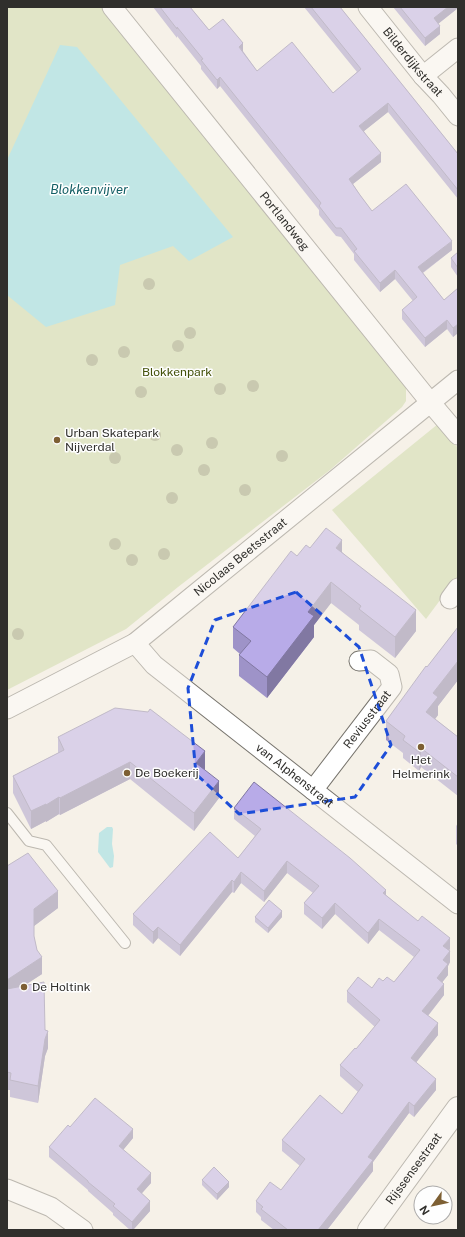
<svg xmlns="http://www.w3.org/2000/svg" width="465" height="1237" font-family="'Public Sans',sans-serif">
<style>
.green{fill:#c7d7a0}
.water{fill:#81dae2}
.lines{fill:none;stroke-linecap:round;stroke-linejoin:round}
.lane-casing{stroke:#77746d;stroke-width:12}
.street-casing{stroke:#77746d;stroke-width:21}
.secondary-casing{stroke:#77746d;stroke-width:24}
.lane{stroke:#fff;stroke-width:10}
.street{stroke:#fff;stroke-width:19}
.secondary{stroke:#fff;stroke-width:22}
.tree{fill:#93996d}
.wall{fill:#9e93c8}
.shaded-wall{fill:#8178a2}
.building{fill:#b8abe8;stroke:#8178a2}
.marked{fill:none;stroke:#1d4ed8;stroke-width:3;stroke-dasharray:8 5;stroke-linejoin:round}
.poi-dot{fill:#7d5f33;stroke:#fefefe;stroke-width:1.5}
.labels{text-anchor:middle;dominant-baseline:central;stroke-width:3;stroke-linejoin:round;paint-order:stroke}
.street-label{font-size:12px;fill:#302f2c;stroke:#fefefe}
.park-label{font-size:12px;fill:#435109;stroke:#fefefe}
.poi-label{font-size:12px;fill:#302f2c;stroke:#fefefe;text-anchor:start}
.water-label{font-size:13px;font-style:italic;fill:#135f65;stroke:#fefefe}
</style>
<rect width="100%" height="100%" fill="#f5f1e8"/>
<path class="green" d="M 7,7 L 101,7 L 406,384 L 406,401 L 402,407 L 330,470 L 178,587 L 126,629 L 7,690 Z
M 438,424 L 458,448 L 458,576 L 426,619 L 332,510 Z"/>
<path class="water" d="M 60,45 L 77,47 L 233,237 L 189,261 L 173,246 L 120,265 L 115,305 L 46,327 L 7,295 L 7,160 Z
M 107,827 L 112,827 L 113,829 L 112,844 L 114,856 L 113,867 L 110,868 L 98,852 L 99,833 Z"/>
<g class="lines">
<defs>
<path id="lane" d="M 7,813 L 29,841 L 46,845 L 125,943"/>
<g id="street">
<path id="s1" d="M 112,7 L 430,402 L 458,435"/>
<path id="s2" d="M 368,7 L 423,76 L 441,95 L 458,116"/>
<path d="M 423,76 L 458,48"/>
<path d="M 450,599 L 458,588"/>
<path id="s3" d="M 135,643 L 154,665 L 458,904"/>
<path id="s4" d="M 7,709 L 135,643 L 458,380"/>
<path id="s5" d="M 313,790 L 392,687 L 389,674 L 371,660 L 359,661"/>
<path d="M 7,1189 L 51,1207 L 83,1230"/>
</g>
<g id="secondary">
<path id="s6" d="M 369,1230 L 458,1108"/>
</g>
</defs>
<use href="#lane" class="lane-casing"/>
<use href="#street" class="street-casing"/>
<use href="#secondary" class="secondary-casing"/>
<use href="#lane" class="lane"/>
<use href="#street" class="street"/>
<use href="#secondary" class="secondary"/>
</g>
<g class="tree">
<circle cx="149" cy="284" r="6"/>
<circle cx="190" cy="333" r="6"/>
<circle cx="178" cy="346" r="6"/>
<circle cx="124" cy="352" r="6"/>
<circle cx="92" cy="360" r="6"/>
<circle cx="253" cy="386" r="6"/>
<circle cx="220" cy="389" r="6"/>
<circle cx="141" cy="392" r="6"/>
<circle cx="155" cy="435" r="6"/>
<circle cx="212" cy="443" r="6"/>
<circle cx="177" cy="450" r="6"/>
<circle cx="282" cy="456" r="6"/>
<circle cx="115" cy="458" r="6"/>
<circle cx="204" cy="470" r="6"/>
<circle cx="245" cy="490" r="6"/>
<circle cx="172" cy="498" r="6"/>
<circle cx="115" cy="544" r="6"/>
<circle cx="164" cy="554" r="6"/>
<circle cx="132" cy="560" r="6"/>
<circle cx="18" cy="634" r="6"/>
</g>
<path class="wall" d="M 153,7 L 190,7 L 209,30 L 243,51 L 257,71 L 333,93 L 357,72 L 304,7 L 340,7 L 458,154 L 458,199 L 388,112 L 364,131 L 381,162 L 353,184 L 360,195 L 372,211 L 452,250 L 423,273 L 444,300 L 458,288 L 458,333 L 453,337 L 447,329 L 425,347 L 402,319 L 402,310 L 413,301 L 395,279 L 380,292 L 354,260 L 354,254 L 341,237 L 336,236 L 319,215 L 319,210 L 220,86 L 217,89 L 201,69 L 201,66 L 177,36 L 177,38 Z
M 393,7 L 458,7 L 458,8 L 438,24 L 440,34 L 425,46 Z
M 458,252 L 458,277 L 451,267 L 451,258 Z
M 310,548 L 342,552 L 416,631 L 395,658 L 359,630 L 359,625 L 331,603 L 314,625 L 314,637 L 267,698 L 239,676 L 239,655 L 240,654 L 233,648 L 233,627 L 297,556 Z
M 458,627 L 458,680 L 438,706 L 438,715 L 435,719 L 458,737 L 458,796 L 421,767 L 419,771 L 403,758 L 403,753 L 386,740 L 386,721 Z
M 58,737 L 205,769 L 204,769 L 219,798 L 194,831 L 130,779 L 60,815 L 59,814 L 46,822 L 46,821 L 31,829 L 13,793 L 13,776 L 58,753 Z
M 234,808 L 386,895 L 450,949 L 449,950 L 450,962 L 448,966 L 448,975 L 442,982 L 444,995 L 428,1016 L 438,1035 L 416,1062 L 436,1090 L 414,1117 L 409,1113 L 373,1162 L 373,1171 L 327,1230 L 274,1230 L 261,1220 L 261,1217 L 256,1212 L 256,1201 L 281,1190 L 300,1166 L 282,1151 L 282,1140 L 342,1114 L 358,1092 L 340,1076 L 340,1065 L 356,1049 L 375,1027 L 347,1002 L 347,991 L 372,988 L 383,981 L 394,982 L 414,957 L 379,930 L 368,944 L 335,914 L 322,929 L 304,914 L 304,903 L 313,893 L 287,873 L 264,902 L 241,883 L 234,893 L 232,892 L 180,956 L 158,938 L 153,944 L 133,925 L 133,914 L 238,858 L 255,836 L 234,819 Z
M 458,823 L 458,846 L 456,844 L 456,826 Z
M 7,866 L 58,908 L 34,926 L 34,937 L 42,974 L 23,986 L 45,1030 L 48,1048 L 45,1056 L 38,1103 L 10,1097 L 10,1090 L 7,1090 Z
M 255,917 L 282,917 L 268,933 L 255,922 Z
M 70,1127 L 133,1138 L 123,1150 L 151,1183 L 141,1193 L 150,1211 L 133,1230 L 130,1230 L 113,1215 L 113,1213 L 88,1191 L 88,1190 L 49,1157 L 49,1147 Z
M 202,1180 L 229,1187 L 217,1200 L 202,1185 Z"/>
<path class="shaded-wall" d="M 448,7 L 458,7 L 458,8 L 434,27 L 434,18 Z
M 440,26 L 440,34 L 425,46 L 425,38 Z
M 243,43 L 243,52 L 239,47 Z
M 220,77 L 220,86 L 217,89 L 217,80 Z
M 388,103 L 388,112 L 359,135 L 359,126 Z
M 381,153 L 381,162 L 349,187 L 349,179 Z
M 452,241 L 452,250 L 418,276 L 418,267 Z
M 395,270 L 395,279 L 380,292 L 380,283 Z
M 447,320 L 447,329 L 425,347 L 425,338 Z
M 458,324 L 458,333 L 453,337 L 453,328 Z
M 342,540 L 342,561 L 336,548 Z
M 331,582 L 331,603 L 314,625 L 314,637 L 267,698 L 267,677 L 308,612 Z
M 416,610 L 416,631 L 395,658 L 395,637 Z
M 458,661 L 458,680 L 438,706 L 438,715 L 426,731 L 426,712 L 433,693 Z
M 421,748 L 421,767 L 419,771 L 419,752 Z
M 205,751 L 205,769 L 196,780 L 196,763 Z
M 130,762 L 130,779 L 60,815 L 60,798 Z
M 219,781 L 219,798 L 194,831 L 194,813 Z
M 59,797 L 59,814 L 46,822 L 46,805 Z
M 46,804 L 46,821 L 31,829 L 31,811 Z
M 287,861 L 287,873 L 264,902 L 264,891 Z
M 241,872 L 241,883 L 234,893 L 234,882 Z
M 232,880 L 232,892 L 180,956 L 180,945 Z
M 386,890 L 386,901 L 383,893 Z
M 58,891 L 58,908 L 34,926 L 34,953 L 34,909 Z
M 335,903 L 335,914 L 322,929 L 322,918 Z
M 282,911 L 282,917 L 268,933 L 268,928 Z
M 379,919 L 379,930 L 368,944 L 368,933 Z
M 158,927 L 158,938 L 153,944 L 153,932 Z
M 450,938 L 450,949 L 443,957 L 443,946 Z
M 450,951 L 450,962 L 448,966 L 448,975 L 437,989 L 437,978 L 443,960 Z
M 42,957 L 42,974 L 7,997 L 7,980 Z
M 444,984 L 444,995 L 422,1023 L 422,1011 Z
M 438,1023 L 438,1035 L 411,1069 L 411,1058 Z
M 48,1031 L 48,1048 L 45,1056 L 38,1103 L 38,1086 L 45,1039 Z
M 436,1079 L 436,1090 L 414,1117 L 414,1106 Z
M 409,1102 L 409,1113 L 373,1162 L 373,1171 L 327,1230 L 318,1230 L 368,1157 Z
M 133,1129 L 133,1138 L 119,1155 L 119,1146 Z
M 151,1173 L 151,1183 L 137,1199 L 137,1189 Z
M 229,1182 L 229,1187 L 217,1200 L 217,1194 Z
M 150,1201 L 150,1211 L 133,1230 L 132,1230 L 132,1222 Z"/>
<path class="building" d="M 160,7 L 190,7 L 209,30 L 223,19 L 243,43 L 239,47 L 257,71 L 292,42 L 333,93 L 361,69 L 311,7 L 340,7 L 458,154 L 458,190 L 388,103 L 359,126 L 381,153 L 349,179 L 360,195 L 372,211 L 406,184 L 452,241 L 418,267 L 444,300 L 458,288 L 458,324 L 453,328 L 447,320 L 425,338 L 402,310 L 417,297 L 395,270 L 380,283 L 354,251 L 357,249 L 341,228 L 336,228 L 319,206 L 321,203 L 220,77 L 217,80 L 201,60 L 203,59 L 177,27 L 177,29 Z
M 400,7 L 448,7 L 434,18 L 440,26 L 425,38 Z
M 458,252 L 458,268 L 451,258 Z
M 326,528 L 342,540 L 336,548 L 416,610 L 395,637 L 359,609 L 361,606 L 331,582 L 308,612 L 314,616 L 267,677 L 239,655 L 251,641 L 233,627 L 291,551 L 297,556 L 306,545 L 310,548 Z
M 458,627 L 458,661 L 433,693 L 438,697 L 426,712 L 458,737 L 458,777 L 421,748 L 419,752 L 403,740 L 405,736 L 386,721 L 426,666 L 427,667 Z
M 115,708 L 148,712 L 150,709 L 205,751 L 196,763 L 219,781 L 194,813 L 130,762 L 60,798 L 59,797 L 46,805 L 46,804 L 31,811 L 13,776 L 64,750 L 58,737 Z
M 254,782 L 350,858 L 386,890 L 383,893 L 418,921 L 422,916 L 450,938 L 443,946 L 450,951 L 443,960 L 448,964 L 437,978 L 444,984 L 422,1011 L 438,1023 L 411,1058 L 436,1079 L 414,1106 L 409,1102 L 368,1157 L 373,1160 L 318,1230 L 288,1230 L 261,1209 L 263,1207 L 256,1201 L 270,1182 L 281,1190 L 305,1159 L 282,1140 L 320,1095 L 342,1114 L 363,1085 L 340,1065 L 355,1048 L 356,1049 L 380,1020 L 347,991 L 358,977 L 372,988 L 379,978 L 383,981 L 387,977 L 394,982 L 420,950 L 379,919 L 368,933 L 335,903 L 322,918 L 304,903 L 319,886 L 287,861 L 264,891 L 241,872 L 234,882 L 232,880 L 180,945 L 158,927 L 153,932 L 133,914 L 210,832 L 238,858 L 261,829 L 234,808 Z
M 28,853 L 58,891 L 34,909 L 34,936 L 37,950 L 42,957 L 7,980 L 7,866 Z
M 269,900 L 282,911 L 268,928 L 255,917 Z
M 44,982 L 45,1030 L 48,1031 L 45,1039 L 38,1086 L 10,1080 L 11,1073 L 7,1072 L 7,989 Z
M 95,1098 L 133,1129 L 119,1146 L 151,1173 L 137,1189 L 150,1201 L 132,1222 L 113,1206 L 115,1204 L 88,1182 L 88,1181 L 49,1147 L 68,1125 L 70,1127 Z
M 214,1167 L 229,1182 L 217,1194 L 202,1180 Z"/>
<path d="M0 0H465V1237H0ZM 296,592 L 359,647 L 391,745 L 355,797 L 239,814 L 196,774 L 188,688 L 215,620 Z" fill="#f5f1e8" fill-opacity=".55" fill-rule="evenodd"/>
<path class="marked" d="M 296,592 L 359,647 L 391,745 L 355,797 L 239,814 L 196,774 L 188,688 L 215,620 Z"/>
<g class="poi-dot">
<circle cx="57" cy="440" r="4"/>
<circle cx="421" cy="747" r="4"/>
<circle cx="127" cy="773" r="4"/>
<circle cx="24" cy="987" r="4"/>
</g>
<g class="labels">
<g class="street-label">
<text stroke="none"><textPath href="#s2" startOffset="71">Bilderdijkstraat</textPath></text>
<text stroke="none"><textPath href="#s1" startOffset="275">Portlandweg</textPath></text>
<text stroke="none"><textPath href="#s4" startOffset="280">Nicolaas Beetsstraat</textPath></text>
<text stroke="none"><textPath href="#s5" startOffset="89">Reviusstraat</textPath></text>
<text stroke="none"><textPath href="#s3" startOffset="208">van Alphenstraat</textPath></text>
<text stroke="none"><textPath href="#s6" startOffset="76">Rijssensestraat</textPath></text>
</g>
<g class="park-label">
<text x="177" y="372">Blokkenpark</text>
</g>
<g class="poi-label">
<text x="65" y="433">Urban Skatepark<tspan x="65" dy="14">Nijverdal</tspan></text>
<text x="421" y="760" text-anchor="middle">Het<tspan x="421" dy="14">Helmerink</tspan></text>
<text x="135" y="773">De Boekerij</text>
<text x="32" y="987">De Holtink</text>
</g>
<g class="water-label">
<text x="89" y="189">Blokkenvijver</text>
</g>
</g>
<rect width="465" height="1237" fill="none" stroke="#302f2c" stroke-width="16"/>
<g transform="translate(433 1205) rotate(237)"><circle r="19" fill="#fefefe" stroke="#acabaa"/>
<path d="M0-3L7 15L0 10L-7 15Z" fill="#7d5f33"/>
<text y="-6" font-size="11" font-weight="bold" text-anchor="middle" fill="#302f2c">N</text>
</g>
</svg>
